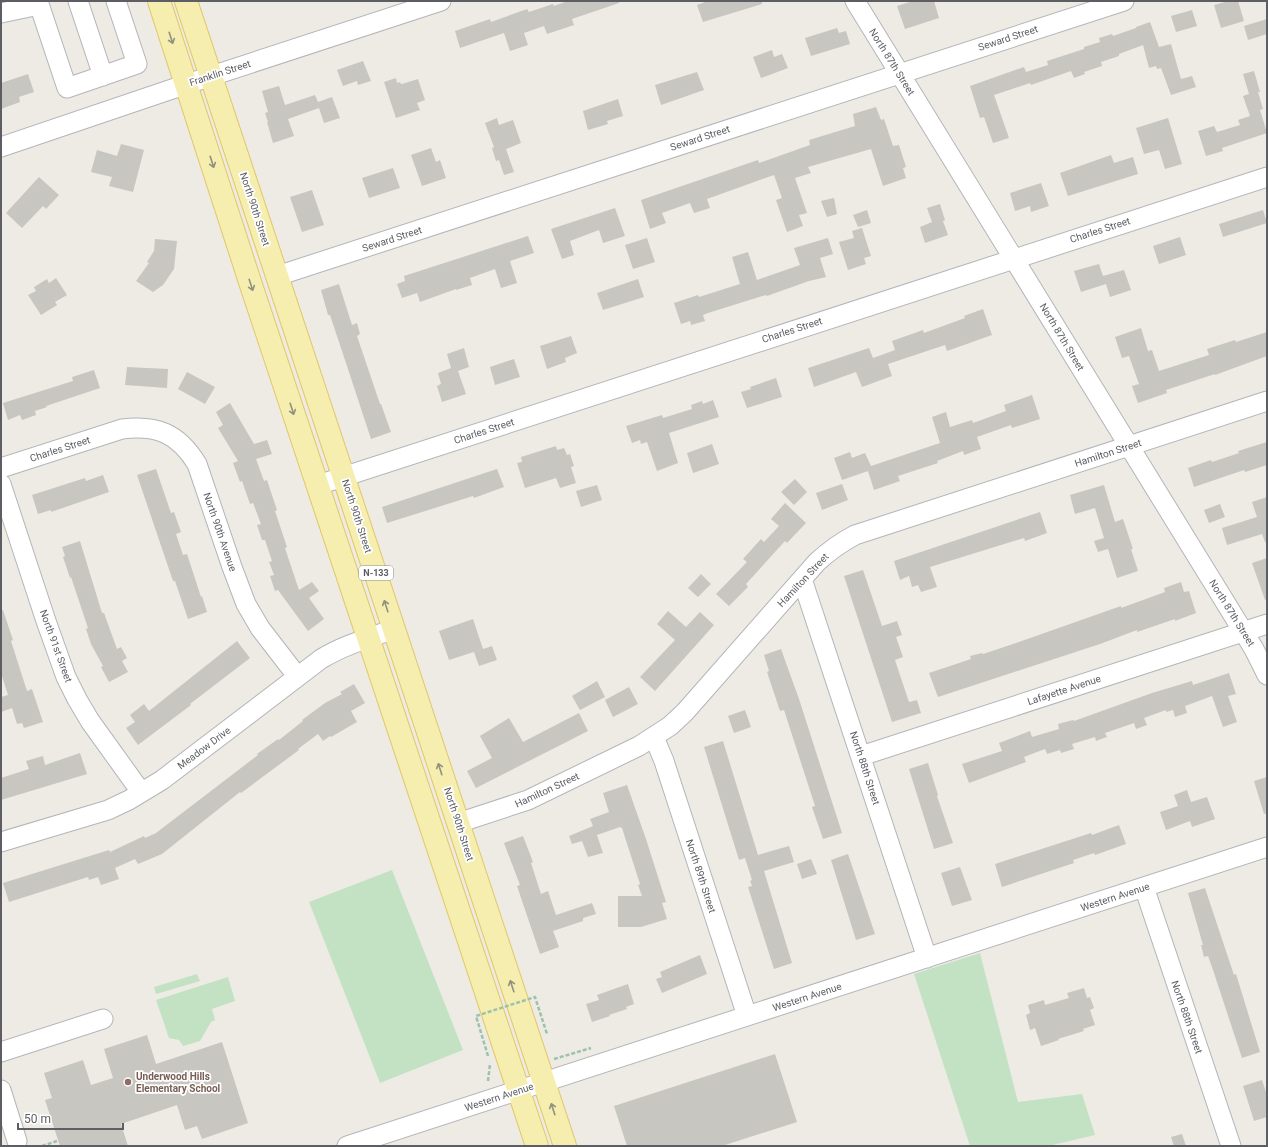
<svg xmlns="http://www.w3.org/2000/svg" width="1268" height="1147" font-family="Roboto,sans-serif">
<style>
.green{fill:#c3e2c4}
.building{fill:#c8c6c0}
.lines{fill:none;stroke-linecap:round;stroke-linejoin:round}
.minor-casing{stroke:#b4b5b9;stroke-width:21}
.major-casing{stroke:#e2c667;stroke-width:24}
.path{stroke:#9cc2aa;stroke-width:2.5;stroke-dasharray:4 2;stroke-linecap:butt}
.minor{stroke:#fff;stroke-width:19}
.major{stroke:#f6eeaf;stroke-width:22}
.path-bridge{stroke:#9cc2aa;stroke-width:2.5;stroke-dasharray:4 2;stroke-linecap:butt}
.oneway{stroke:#92907e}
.education-dot{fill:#8d6e63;stroke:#fff;stroke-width:1.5}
.labels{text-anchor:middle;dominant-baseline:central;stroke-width:3.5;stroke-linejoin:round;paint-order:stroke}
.shield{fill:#fff;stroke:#8d8e92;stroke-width:1}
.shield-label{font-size:9px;font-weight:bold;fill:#5c5e63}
.street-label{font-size:10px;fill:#5c5e63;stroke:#fff}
.education-label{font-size:10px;font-weight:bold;fill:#785e54;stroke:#fff;text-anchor:start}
</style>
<rect width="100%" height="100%" fill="#edebe4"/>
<path class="green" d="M 392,870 L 463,1050 L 380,1083 L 309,902 Z
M 980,953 L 1018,1102 L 1082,1094 L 1095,1135 L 1048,1146 L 970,1146 L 914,974 Z
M 197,974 L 200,981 L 156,994 L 154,987 Z
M 228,977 L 235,1001 L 212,1009 L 215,1020 L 211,1022 L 200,1041 L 183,1046 L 179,1040 L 169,1038 L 156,1000 Z"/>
<path class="building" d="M 568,1 L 619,1 L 619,3 L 572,19 L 574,25 L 547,34 L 544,26 L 524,33 L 528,45 L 510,51 L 504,33 L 460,48 L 455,31 L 490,19 L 491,22 L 527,9 L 529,12 L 553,4 L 554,6 Z
M 708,1 L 762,1 L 762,4 L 703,22 L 697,5 Z
M 913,1 L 934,1 L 939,18 L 905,29 L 897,6 Z
M 1229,1 L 1238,1 L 1244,21 L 1221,28 L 1214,5 Z
M 1192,10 L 1197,26 L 1176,32 L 1171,16 Z
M 1267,19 L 1267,34 L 1248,40 L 1244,26 Z
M 1150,22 L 1159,47 L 1171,44 L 1181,79 L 1192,76 L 1196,87 L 1171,95 L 1161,68 L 1157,69 L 1156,66 L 1149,68 L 1143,45 L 1119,54 L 1119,56 L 1101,62 L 1102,66 L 1084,72 L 1085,74 L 1074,78 L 1071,71 L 1031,85 L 1030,83 L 994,95 L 1009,138 L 993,143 L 984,117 L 980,118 L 970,86 L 1024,67 L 1026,72 L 1048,65 L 1047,61 L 1084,49 L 1084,47 L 1100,42 L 1099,38 L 1112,34 L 1113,36 L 1136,28 L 1136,27 Z
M 837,28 L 839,33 L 846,31 L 850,44 L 811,56 L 805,38 Z
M 772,50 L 774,57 L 782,54 L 788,68 L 761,78 L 753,57 Z
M 363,61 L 371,81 L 358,85 L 357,81 L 343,86 L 337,70 Z
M 1254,71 L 1260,92 L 1258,92 L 1263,109 L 1260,110 L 1267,133 L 1222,148 L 1223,151 L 1206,156 L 1198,131 L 1214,126 L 1217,132 L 1240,125 L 1238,120 L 1250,116 L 1243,96 L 1249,94 L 1243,74 Z
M 697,72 L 704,90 L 661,105 L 655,85 Z
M 28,74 L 34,92 L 19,97 L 20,102 L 1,109 L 1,83 Z
M 396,78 L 397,83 L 400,82 L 401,84 L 402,84 L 418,79 L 425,100 L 417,103 L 420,110 L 396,118 L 384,82 Z
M 279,86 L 285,105 L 315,95 L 318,102 L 332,97 L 340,118 L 324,123 L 319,108 L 288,119 L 294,136 L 273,143 L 267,122 L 268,122 L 265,113 L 268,112 L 262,91 Z
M 618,99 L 623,116 L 607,121 L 608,124 L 588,130 L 583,111 Z
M 876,107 L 881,120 L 884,119 L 893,146 L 899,145 L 906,167 L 903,168 L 906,178 L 883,186 L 871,149 L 808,167 L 811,173 L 795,178 L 807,213 L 799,215 L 803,226 L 787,232 L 776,200 L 782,198 L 774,175 L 707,199 L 710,208 L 694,213 L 690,203 L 662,213 L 666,223 L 650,229 L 641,200 L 758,160 L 759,163 L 810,145 L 809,140 L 855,126 L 853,114 Z
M 497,118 L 499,125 L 513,120 L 521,143 L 506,149 L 514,172 L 504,175 L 499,160 L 496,161 L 492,148 L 494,147 L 485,123 Z
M 1168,118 L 1182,164 L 1165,169 L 1159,150 L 1144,154 L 1136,128 Z
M 121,144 L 144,150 L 133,192 L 109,186 L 112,177 L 91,172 L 97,150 L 117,156 Z
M 431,148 L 436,162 L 440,160 L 446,178 L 422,186 L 411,155 Z
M 1111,155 L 1114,163 L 1133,157 L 1138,174 L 1068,196 L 1060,173 Z
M 393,168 L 400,188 L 369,198 L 362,178 Z
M 39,177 L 59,195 L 46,209 L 43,206 L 22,228 L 6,213 Z
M 1041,183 L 1049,206 L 1031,212 L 1030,206 L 1015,211 L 1010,193 Z
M 312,190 L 324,225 L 302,232 L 290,197 Z
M 834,198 L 837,214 L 827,217 L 821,201 Z
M 940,204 L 945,220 L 943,221 L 948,235 L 925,243 L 920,227 L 932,222 L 927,208 Z
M 615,208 L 625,236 L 603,243 L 599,230 L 570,241 L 574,255 L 562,259 L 551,229 Z
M 867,210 L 871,223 L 858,227 L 853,215 Z
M 1263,210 L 1267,223 L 1223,237 L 1219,224 Z
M 862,228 L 871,256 L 864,258 L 866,264 L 848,270 L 839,242 L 854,238 L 852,231 Z
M 528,236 L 534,253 L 510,261 L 517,283 L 501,288 L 495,269 L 470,278 L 472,285 L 456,290 L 456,289 L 420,302 L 417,293 L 402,298 L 397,284 L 405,281 L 404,276 Z
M 1180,237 L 1186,255 L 1159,264 L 1153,246 Z
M 647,238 L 655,262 L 633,269 L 625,245 Z
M 828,238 L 833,254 L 820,258 L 826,277 L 809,281 L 767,296 L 766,295 L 708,313 L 703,315 L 705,321 L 691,325 L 690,321 L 681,324 L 674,303 L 698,295 L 699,297 L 740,284 L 732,257 L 748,252 L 757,280 L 800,265 L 794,248 Z
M 155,239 L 177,241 L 174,269 L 163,285 L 153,292 L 136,281 L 149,263 L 147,262 L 154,251 Z
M 1099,264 L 1103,276 L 1124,270 L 1131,290 L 1110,297 L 1106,284 L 1081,292 L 1074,271 Z
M 56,278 L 67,295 L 55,302 L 57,305 L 41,315 L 28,295 L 36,291 L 34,287 L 47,279 L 49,283 Z
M 638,279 L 644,297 L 603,310 L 597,293 Z
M 339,284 L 352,325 L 357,323 L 360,334 L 357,336 L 380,404 L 381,404 L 391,432 L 371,439 L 345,360 L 330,315 L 328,315 L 321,290 Z
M 983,309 L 992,335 L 947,351 L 945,345 L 888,364 L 892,376 L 862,387 L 856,372 L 814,387 L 808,368 L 869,348 L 873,358 L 895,350 L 892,341 L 923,330 L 924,333 L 965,318 L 964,316 Z
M 1141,328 L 1148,351 L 1152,350 L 1159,371 L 1209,355 L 1207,349 L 1235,340 L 1236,342 L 1267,332 L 1267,356 L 1215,375 L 1215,374 L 1166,390 L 1167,393 L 1138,403 L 1132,386 L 1139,384 L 1129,356 L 1122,358 L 1115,337 Z
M 571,336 L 577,353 L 565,358 L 566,362 L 547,369 L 540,346 Z
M 464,348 L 469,367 L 458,371 L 466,394 L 442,402 L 437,386 L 441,384 L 438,373 L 451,368 L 447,354 Z
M 514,359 L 520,377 L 495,385 L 490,367 Z
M 127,367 L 168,369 L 167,388 L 125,385 Z
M 94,370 L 100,388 L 46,406 L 47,407 L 35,411 L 36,415 L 22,420 L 20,415 L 8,420 L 3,403 L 73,381 L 72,377 Z
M 187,372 L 215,387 L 205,404 L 178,389 Z
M 776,378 L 782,397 L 747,408 L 741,392 L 751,389 L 750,387 Z
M 1032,395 L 1040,419 L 1012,428 L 1011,425 L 977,437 L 981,449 L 964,455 L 963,451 L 937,461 L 938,463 L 898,476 L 900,481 L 874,490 L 868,471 L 842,480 L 834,458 L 850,452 L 852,458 L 865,453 L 871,466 L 940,443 L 932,417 L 946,412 L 950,427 L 972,420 L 973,423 L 1006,411 L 1004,405 Z
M 713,400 L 719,417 L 669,433 L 678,463 L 657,471 L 647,442 L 641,444 L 640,440 L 632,443 L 626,426 L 662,415 L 663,418 L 692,409 L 691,405 L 702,401 L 703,404 Z
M 230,403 L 254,444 L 267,440 L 272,454 L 256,459 L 264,481 L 267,480 L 277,510 L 275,511 L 287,547 L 285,548 L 299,590 L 312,582 L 319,591 L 309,598 L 324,619 L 308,631 L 278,590 L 275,591 L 270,576 L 274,575 L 269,562 L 272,561 L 265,540 L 262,540 L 257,525 L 261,524 L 253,503 L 250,504 L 242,481 L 240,482 L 233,463 L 238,461 L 218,428 L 223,425 L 216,412 Z
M 1267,442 L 1267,465 L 1245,472 L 1244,470 L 1194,487 L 1188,468 L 1211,460 L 1212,462 L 1239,453 L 1238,451 Z
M 712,444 L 719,464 L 693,473 L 687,453 Z
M 556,446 L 557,450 L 564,448 L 567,455 L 570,454 L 574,466 L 571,467 L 576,483 L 560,488 L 556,478 L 525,488 L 517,463 L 522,462 L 521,457 Z
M 156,469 L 171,513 L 174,512 L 181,532 L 176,534 L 183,555 L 187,554 L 201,597 L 202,596 L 207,612 L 188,619 L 175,581 L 173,581 L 137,475 Z
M 497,469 L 504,487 L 474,498 L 473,496 L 387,523 L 382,507 Z
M 103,475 L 109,492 L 51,512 L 51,510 L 38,514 L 32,495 L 85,478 L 86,481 Z
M 795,479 L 807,492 L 794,505 L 781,492 Z
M 842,484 L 848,500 L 822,510 L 816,493 Z
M 597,485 L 602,500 L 581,507 L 576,491 Z
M 1104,485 L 1115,522 L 1123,519 L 1133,549 L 1131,549 L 1138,571 L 1117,578 L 1108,549 L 1098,552 L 1094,541 L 1104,538 L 1095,508 L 1075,514 L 1070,495 Z
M 1267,497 L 1267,542 L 1265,542 L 1262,534 L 1227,545 L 1222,528 L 1257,517 L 1252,502 Z
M 785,503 L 806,523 L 787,543 L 785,541 L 746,584 L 748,587 L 729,606 L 716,594 L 747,562 L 743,559 L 761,539 L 764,542 L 779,526 L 771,519 Z
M 1220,504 L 1225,517 L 1209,523 L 1204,510 Z
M 1040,512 L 1047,533 L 1025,541 L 1024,538 L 930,567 L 937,587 L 921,592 L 918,585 L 912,587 L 909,576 L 900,580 L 894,561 Z
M 80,541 L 102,613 L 104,613 L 117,649 L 121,647 L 127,658 L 122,661 L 128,672 L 109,682 L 101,667 L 103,666 L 91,644 L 86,629 L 88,628 L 71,577 L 70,578 L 63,557 L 65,556 L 62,547 Z
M 1267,558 L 1267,599 L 1265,600 L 1252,563 Z
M 863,570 L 882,626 L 897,621 L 902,635 L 896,637 L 903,657 L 895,660 L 909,702 L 917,700 L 921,713 L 892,722 L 844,576 Z
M 701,574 L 711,584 L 698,597 L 688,588 Z
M 1181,582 L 1184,592 L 1189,591 L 1196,613 L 1175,621 L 1175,619 L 1137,632 L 1137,630 L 1100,644 L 938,697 L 929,673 L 971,659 L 970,656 L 982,653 L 983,654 L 1010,645 L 1121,606 L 1121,608 L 1165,592 L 1164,588 Z
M 3,610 L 13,640 L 11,641 L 27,691 L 32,689 L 43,722 L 24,728 L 22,723 L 17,724 L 12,708 L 1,712 L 1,697 L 8,695 L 1,673 L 1,611 Z
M 668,611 L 686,627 L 700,612 L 714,625 L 655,691 L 640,677 L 675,640 L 657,624 Z
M 473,619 L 483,649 L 449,660 L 439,631 Z
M 237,641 L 250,658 L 190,704 L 191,705 L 138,745 L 126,728 L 135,722 L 130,715 L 144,704 L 149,711 Z
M 492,646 L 497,660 L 479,666 L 474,652 Z
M 781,649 L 799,699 L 842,833 L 823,839 L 812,807 L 815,806 L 784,710 L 780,711 L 767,672 L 769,671 L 764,655 Z
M 1229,673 L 1236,694 L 1228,696 L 1237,722 L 1223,727 L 1212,696 L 1185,706 L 1187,713 L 1175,717 L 1173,710 L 1166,712 L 1166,710 L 1144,718 L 1147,725 L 1136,729 L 1134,723 L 1105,733 L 1107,737 L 1096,741 L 1095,737 L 1072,744 L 1074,749 L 1061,753 L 1060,750 L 1047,754 L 1045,749 L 1024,757 L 1026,762 L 969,783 L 962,764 L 1002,751 L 999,743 L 1030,731 L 1032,737 L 1059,729 L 1058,724 L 1073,720 L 1074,721 L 1152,693 L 1192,681 L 1193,685 Z
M 597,681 L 605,697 L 580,710 L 572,696 Z
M 354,684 L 365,703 L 351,711 L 357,722 L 331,737 L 330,736 L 323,741 L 318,734 L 298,749 L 299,750 L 241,793 L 240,792 L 162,854 L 138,864 L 135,859 L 115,868 L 119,879 L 101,885 L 98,877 L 89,880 L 88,877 L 9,902 L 3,883 L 109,850 L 110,852 L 144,836 L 145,838 L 156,833 L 258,755 L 257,754 L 278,739 L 279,740 L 303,721 L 302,720 L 325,703 L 342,694 L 340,692 Z
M 629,687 L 638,704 L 613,717 L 605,700 Z
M 745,710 L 751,727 L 734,733 L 728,716 Z
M 579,713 L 588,731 L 476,788 L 467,771 L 492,758 L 480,736 L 509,718 L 523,742 Z
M 723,741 L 758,855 L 789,846 L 794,862 L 764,871 L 792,963 L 774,969 L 748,887 L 752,886 L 750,881 L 752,880 L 745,858 L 739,860 L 704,747 Z
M 80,753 L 87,774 L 1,800 L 1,778 L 29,769 L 26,761 L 43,756 L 45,765 Z
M 928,763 L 938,795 L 937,796 L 953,843 L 934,849 L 909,769 Z
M 1267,777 L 1267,813 L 1264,814 L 1254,781 Z
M 627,785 L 646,839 L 666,902 L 662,903 L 667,919 L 641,927 L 618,927 L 618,896 L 642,896 L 638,885 L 640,884 L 622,828 L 620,827 L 597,835 L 603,853 L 588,857 L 582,841 L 572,844 L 569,836 L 593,826 L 590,819 L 609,812 L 603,793 Z
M 1187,790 L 1191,802 L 1207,797 L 1215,819 L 1192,827 L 1190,821 L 1166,830 L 1160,812 L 1178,806 L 1174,795 Z
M 1119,825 L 1126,844 L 1095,855 L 1094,853 L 1073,860 L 1074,863 L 1002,887 L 995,864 L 1091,833 L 1092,835 Z
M 523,836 L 533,862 L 531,863 L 541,894 L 548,891 L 556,915 L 592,903 L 596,914 L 583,918 L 583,921 L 553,931 L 559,947 L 540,954 L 517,886 L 520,885 L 504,843 Z
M 848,854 L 875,934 L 856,940 L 831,860 Z
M 811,859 L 817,874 L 802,879 L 797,864 Z
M 960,867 L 972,900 L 952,906 L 941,873 Z
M 1205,888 L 1234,975 L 1236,974 L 1260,1052 L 1242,1058 L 1213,970 L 1208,956 L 1204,957 L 1201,945 L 1203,945 L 1188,893 Z
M 700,955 L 707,974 L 662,993 L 656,979 L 662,977 L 660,972 Z
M 628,984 L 634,1004 L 626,1007 L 627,1009 L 609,1015 L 610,1016 L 592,1022 L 586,1004 L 599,1000 L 597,995 Z
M 1084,988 L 1087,998 L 1090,997 L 1094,1008 L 1090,1010 L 1095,1025 L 1083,1029 L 1084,1031 L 1058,1039 L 1059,1040 L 1041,1046 L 1035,1028 L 1030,1030 L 1026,1015 L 1030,1013 L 1028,1005 L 1044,1000 L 1045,1005 L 1069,998 L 1067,993 Z
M 147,1035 L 156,1064 L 222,1042 L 248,1123 L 202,1139 L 197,1126 L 185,1130 L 177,1105 L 121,1124 L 128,1146 L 60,1146 L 45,1100 L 52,1098 L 44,1073 L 83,1060 L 91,1085 L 113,1078 L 104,1049 Z
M 775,1054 L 797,1122 L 722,1146 L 627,1146 L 614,1106 Z
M 1262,1080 L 1267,1095 L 1267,1117 L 1254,1121 L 1243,1086 Z
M 1182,1134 L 1186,1146 L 1174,1146 L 1171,1137 Z"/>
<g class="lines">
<defs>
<path id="minor" d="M 38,1 L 67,88 L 137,64 L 116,1
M 78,1 L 103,76
M 855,1 L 1254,649 L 1267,675
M 1,13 L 39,5
M 1,147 L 187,84 L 441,1
M 277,276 L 1124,1
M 1,468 L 122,429 C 157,425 178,433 197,464 L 232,567 L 246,604 L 260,628 L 297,676
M 1,484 L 46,621 L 66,677 L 77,699 L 90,721 L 141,792
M 318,485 L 1267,177
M 802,579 L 927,958
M 654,737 L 664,761 L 747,1016
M 861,756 L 1267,624
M 458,823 L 528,800 L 639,746 L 670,726 L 685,712 L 817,562 C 829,551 840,543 855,535 L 1267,401
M 1,842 L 108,810 L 129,800 L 162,780 L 321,659 C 344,645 369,638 394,629
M 1144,887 L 1231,1146
M 1,1052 L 103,1019
M 1,1090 L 17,1141
M 347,1146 L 1267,847"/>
<path id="major" d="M 159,1 L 251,285 L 537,1146
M 186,1 L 565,1146"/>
</defs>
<use href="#minor" class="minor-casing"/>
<use href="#major" class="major-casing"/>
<path class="path" d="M 554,1059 L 591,1048
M 488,1081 L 490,1064
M 42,1146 L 57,1141"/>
<use href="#minor" class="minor"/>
<use href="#major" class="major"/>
<path class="path-bridge" d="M 488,1056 L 476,1016 L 535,997 L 547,1034"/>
</g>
<defs><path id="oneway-shaft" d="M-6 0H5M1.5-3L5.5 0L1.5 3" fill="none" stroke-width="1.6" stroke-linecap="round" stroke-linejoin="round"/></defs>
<g class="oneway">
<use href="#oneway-shaft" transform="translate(171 38) rotate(72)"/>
<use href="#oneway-shaft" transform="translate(212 162) rotate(72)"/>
<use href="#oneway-shaft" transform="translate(251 285) rotate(72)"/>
<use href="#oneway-shaft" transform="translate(292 409) rotate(72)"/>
<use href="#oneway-shaft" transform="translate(386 606) rotate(-108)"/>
<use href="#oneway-shaft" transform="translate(440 769) rotate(-108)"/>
<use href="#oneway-shaft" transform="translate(512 986) rotate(-108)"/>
<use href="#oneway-shaft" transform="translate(553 1109) rotate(-108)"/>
</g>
<circle class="education-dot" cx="128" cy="1082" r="4"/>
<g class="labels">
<rect class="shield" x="359" y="566" width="34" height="14" rx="3"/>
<g class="shield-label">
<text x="376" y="573">N-133</text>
</g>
<g class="street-label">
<text transform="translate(1008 38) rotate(-18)">Seward Street</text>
<text transform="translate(892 62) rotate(58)">North 87th Street</text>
<text transform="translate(220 73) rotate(-18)">Franklin Street</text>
<text transform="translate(700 138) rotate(-18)">Seward Street</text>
<text transform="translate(255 209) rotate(72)">North 90th Street</text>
<text transform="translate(1100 230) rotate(-18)">Charles Street</text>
<text transform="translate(392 239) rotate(-18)">Seward Street</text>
<text transform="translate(792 330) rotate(-18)">Charles Street</text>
<text transform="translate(1062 337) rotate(59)">North 87th Street</text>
<text transform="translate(484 431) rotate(-18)">Charles Street</text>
<text transform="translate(60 449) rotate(-18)">Charles Street</text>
<text transform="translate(1108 453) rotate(-18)">Hamilton Street</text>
<text transform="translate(357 516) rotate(72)">North 90th Street</text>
<text transform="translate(220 532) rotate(71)">North 90th Avenue</text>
<text transform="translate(803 580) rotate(-47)">Hamilton Street</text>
<text transform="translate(1232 613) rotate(58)">North 87th Street</text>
<text transform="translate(56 646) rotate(70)">North 91st Street</text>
<text transform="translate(1064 690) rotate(-18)">Lafayette Avenue</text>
<text transform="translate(204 748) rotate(-37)">Meadow Drive</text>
<text transform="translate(865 768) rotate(72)">North 88th Street</text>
<text transform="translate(547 790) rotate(-25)">Hamilton Street</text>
<text transform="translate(459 824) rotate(72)">North 90th Street</text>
<text transform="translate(701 876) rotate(72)">North 89th Street</text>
<text transform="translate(1115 897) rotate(-18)">Western Avenue</text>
<text transform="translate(807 997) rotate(-18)">Western Avenue</text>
<text transform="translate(1187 1017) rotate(71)">North 88th Street</text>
<text transform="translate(499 1097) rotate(-18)">Western Avenue</text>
</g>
<g class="education-label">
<text x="136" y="1076">Underwood Hills<tspan x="136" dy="12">Elementary School</tspan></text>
</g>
</g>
<rect width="1268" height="1147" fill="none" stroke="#5c5e63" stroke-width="4"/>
<path d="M18 1123v6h105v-6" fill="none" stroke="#5c5e63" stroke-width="2"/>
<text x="24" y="1123" font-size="12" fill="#5c5e63" stroke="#ffffff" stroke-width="3" paint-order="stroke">50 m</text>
</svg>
